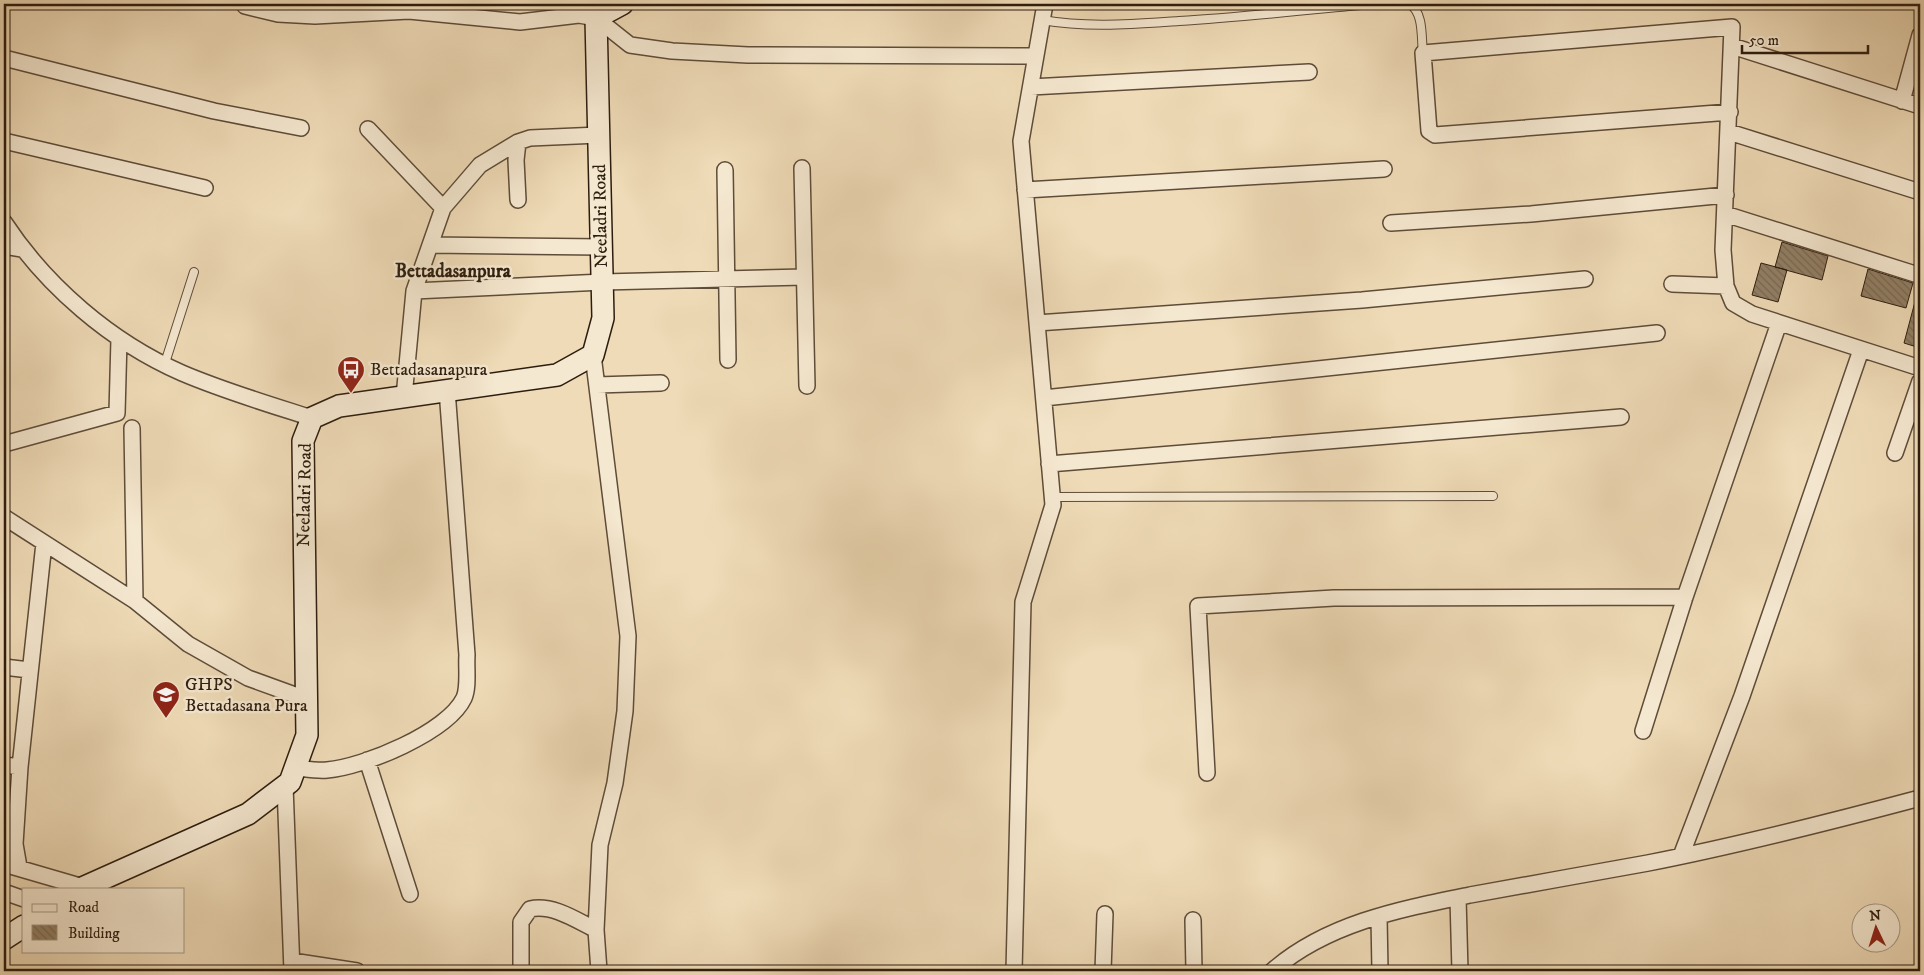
<svg xmlns="http://www.w3.org/2000/svg" width="1924" height="975" font-family="'IM FELL DW Pica',serif">
<style>
.building{fill:url(#building-back-hatch);stroke:#2d1d0f}
.lines{fill:none;stroke-linecap:round;stroke-linejoin:round}
.lane-casing{stroke:#5e4c39;stroke-width:10}
.street-casing{stroke:#5e4c39;stroke-width:18}
.secondary-casing{stroke:#2d1d0f;stroke-width:24}
.lane{stroke:#f5e8d0;stroke-width:8}
.street{stroke:#f5e8d0;stroke-width:15}
.secondary{stroke:#f5e8d0;stroke-width:21}
.labels{text-anchor:middle;dominant-baseline:central;stroke-width:5;stroke-linejoin:round;paint-order:stroke}
.street-label{font-size:18px;fill:#2d1d0f;stroke:#f5e8d0}
.poi-label{font-size:18px;fill:#2d1d0f;stroke:#f5e8d0;text-anchor:start}
.neighbourhood-label{font-size:19px;font-weight:bold;fill:#2d1d0f;stroke:#f5e8d0}
</style>
<defs>
<pattern id="building-back-hatch" width="6" height="6" patternUnits="userSpaceOnUse" patternTransform="scale(1.25)"><rect width="6" height="6" fill="#928066"/><path d="M-1 5l2 2M0 0l6 6M5-1l2 2" fill="none" stroke="#786852"/></pattern>
</defs>
<rect width="100%" height="100%" fill="#efdbb7"/>
<filter id="stains"><feTurbulence type="fractalNoise" baseFrequency=".004" numOctaves="4"/><feColorMatrix values="0 0 0 0 .2 0 0 0 0 .09 0 0 0 0 .02 0 0 0 .5 -.17"/></filter>
<radialGradient id="worn" r=".72"><stop offset=".6" stop-color="#630" stop-opacity="0"/><stop offset="1" stop-color="#630" stop-opacity=".3"/></radialGradient>
<path class="building" d="M 1782,242 L 1828,256 L 1822,280 L 1775,267 Z
M 1761,263 L 1787,270 L 1778,302 L 1752,295 Z
M 1868,269 L 1913,283 L 1906,308 L 1861,296 Z
M 1916,298 L 1920,299 L 1920,348 L 1904,343 Z"/>
<g class="lines">
<defs>
<path id="lane" d="M 1410,4 C 1424,14 1421,37 1423,53
M 1042,20 C 1088,28 1133,24 1179,21 C 1243,17 1306,10 1370,4
M 165,363 L 194,272
M 1052,497 L 1493,496"/>
<path id="street" d="M 245,4 L 245,6 L 278,14 L 315,16 L 409,11 L 520,22 L 579,15 L 596,18 L 630,45 L 672,51 L 748,55 L 1036,56
M 1732,46 L 1920,106
M 4,58 L 214,111 L 301,128
M 1031,87 L 1309,72
M 1902,101 L 1920,35
M 1730,112 L 1435,135 L 1429,131 L 1423,53 L 1732,27 L 1723,250 L 1726,286 L 1733,303 L 1752,314 L 1920,368
M 368,129 L 443,208
M 1729,132 L 1920,192
M 4,141 L 205,188
M 802,168 L 807,386
M 725,170 L 728,360
M 1025,190 L 1384,169
M 518,200 L 516,160 L 518,142
M 1725,214 L 1915,274
M 4,222 C 46,286 111,342 182,373 C 224,391 268,404 312,418
M 1391,223 L 1531,214 L 1726,195
M 430,245 L 602,247
M 4,246 L 22,249
M 1672,284 L 1726,286
M 414,291 L 443,208 L 480,165 L 518,142 L 530,138 L 599,135
M 1037,323 L 1362,300 L 1585,279
M 593,355 L 628,636 L 625,711 L 615,783 L 600,845 L 596,930 L 599,971
M 597,385 L 661,383
M 404,397 L 414,291 L 603,282 L 804,277
M 1044,398 L 1657,333
M 132,428 L 135,601
M 4,444 L 117,413 L 119,339
M 1895,453 L 1920,381
M 1049,464 L 1621,417
M 4,517 L 135,601 L 188,644 L 248,678 L 306,699
M 4,667 L 29,670
M 1643,731 L 1685,597 L 1779,323
M 367,760 L 410,894
M 4,765 L 20,767
M 297,768 C 306,769 318,771 327,770 C 364,767 448,732 464,698 C 469,687 466,667 467,655 L 447,390
M 1207,773 L 1198,606 L 1334,598 L 1685,597
M 285,786 L 292,971
M 1681,856 L 1742,696 L 1861,350
M 4,864 L 83,887
M 19,867 L 15,844 L 20,767 L 44,543
M 4,892 L 24,899
M 1458,898 L 1460,971
M 1379,917 L 1380,971
M 1193,920 L 1194,971
M 292,961 L 357,971
M 521,971 L 521,922 L 530,909 C 553,904 576,920 596,930
M 1014,971 L 1023,602 L 1053,505 L 1021,141 L 1045,4
M 1103,971 L 1105,914
M 1272,971 C 1327,923 1401,909 1470,895 C 1529,884 1589,874 1648,863 C 1740,845 1830,822 1920,798"/>
<path id="secondary" d="M 80,889 L 248,814 L 290,782 L 307,735 L 303,441 L 312,418 L 339,406 L 557,375 L 593,355 L 603,318 L 596,18 L 622,4
M 4,939 L 24,926"/>
</defs>
<use href="#lane" class="lane-casing"/>
<use href="#street" class="street-casing"/>
<use href="#secondary" class="secondary-casing"/>
<use href="#lane" class="lane"/>
<use href="#street" class="street"/>
<use href="#secondary" class="secondary"/>
</g>
<defs>
<symbol id="bus-pin" viewBox="-11 -11 22 30"><path d="M0 17L-7.5 6A9.5 9.5 0 1 1 7.5 6Z" fill="#8f2418" stroke="#f5e8d0"/><path d="M-5-6H5V4H4V6H2V4H-2V6H-4V4H-5ZM-3.5-4V0h7V-4ZM-3.5 1.2v1.5H-2V1.2ZM2 1.2v1.5H3.5V1.2Z" fill="#fff"/></symbol>
<symbol id="school-pin" viewBox="-11 -11 22 30"><path d="M0 17L-7.5 6A9.5 9.5 0 1 1 7.5 6Z" fill="#8f2418" stroke="#f5e8d0"/><path d="M0-5L7-2L0 1L-7-2ZM-4 1L0 2.5L4 1V4Q0 6-4 4Z" fill="#fff"/></symbol>
</defs>
<g fill-rule="evenodd">
<use href="#bus-pin" x="335" y="354" width="32" height="43"/>
<use href="#school-pin" x="150" y="679" width="32" height="43"/>
</g>
<g class="labels">
<g class="street-label">
<text transform="translate(601 216) rotate(-91)">Neeladri Road</text>
<text transform="translate(305 495) rotate(-89)">Neeladri Road</text>
</g>
<g class="poi-label">
<text x="370" y="370">Bettadasanapura</text>
<text x="185" y="685">GHPS<tspan x="185" dy="21">Bettadasana Pura</tspan></text>
</g>
<g class="neighbourhood-label">
<text x="453" y="271">Bettadasanpura</text>
</g>
</g>
<rect width="1924" height="975" fill="none" stroke="#efdbb7" stroke-width="20"/>
<rect x="5" y="5" width="1914" height="965" fill="none" stroke="#2d1d0f" stroke-width="2.5"/>
<rect x="10" y="10" width="1904" height="955" fill="none" stroke="#2d1d0f"/>
<rect x="22" y="888" width="162" height="65" fill="#f5e8d0" stroke="#a59783"/>
<rect x="32" y="904" width="25" height="8" fill="#f5e8d0" stroke="#a59783"/>
<text x="68" y="912" font-size="15" fill="#2d1d0f">Road</text>
<rect x="32" y="925" width="25" height="15" fill="url(#building-back-hatch)" stroke="#a59783"/>
<text x="68" y="938" font-size="15" fill="#2d1d0f">Building</text>
<g transform="translate(1876 928) rotate(356)"><circle r="24" fill="#f5e8d0" stroke="#a59783"/>
<path d="M0-4L9 19L0 12L-9 19Z" fill="#8f2418"/>
<text y="-8" font-size="14" font-weight="bold" text-anchor="middle" fill="#2d1d0f">N</text>
</g>
<path d="M1742 45v8h126v-8" fill="none" stroke="#2d1d0f" stroke-width="2.5"/>
<text x="1749" y="45" font-size="15" fill="#2d1d0f" stroke="#f5e8d0" stroke-width="4" paint-order="stroke">50 m</text>
<rect width="100%" height="100%" filter="url(#stains)"/>
<rect width="100%" height="100%" fill="url(#worn)"/>
</svg>
